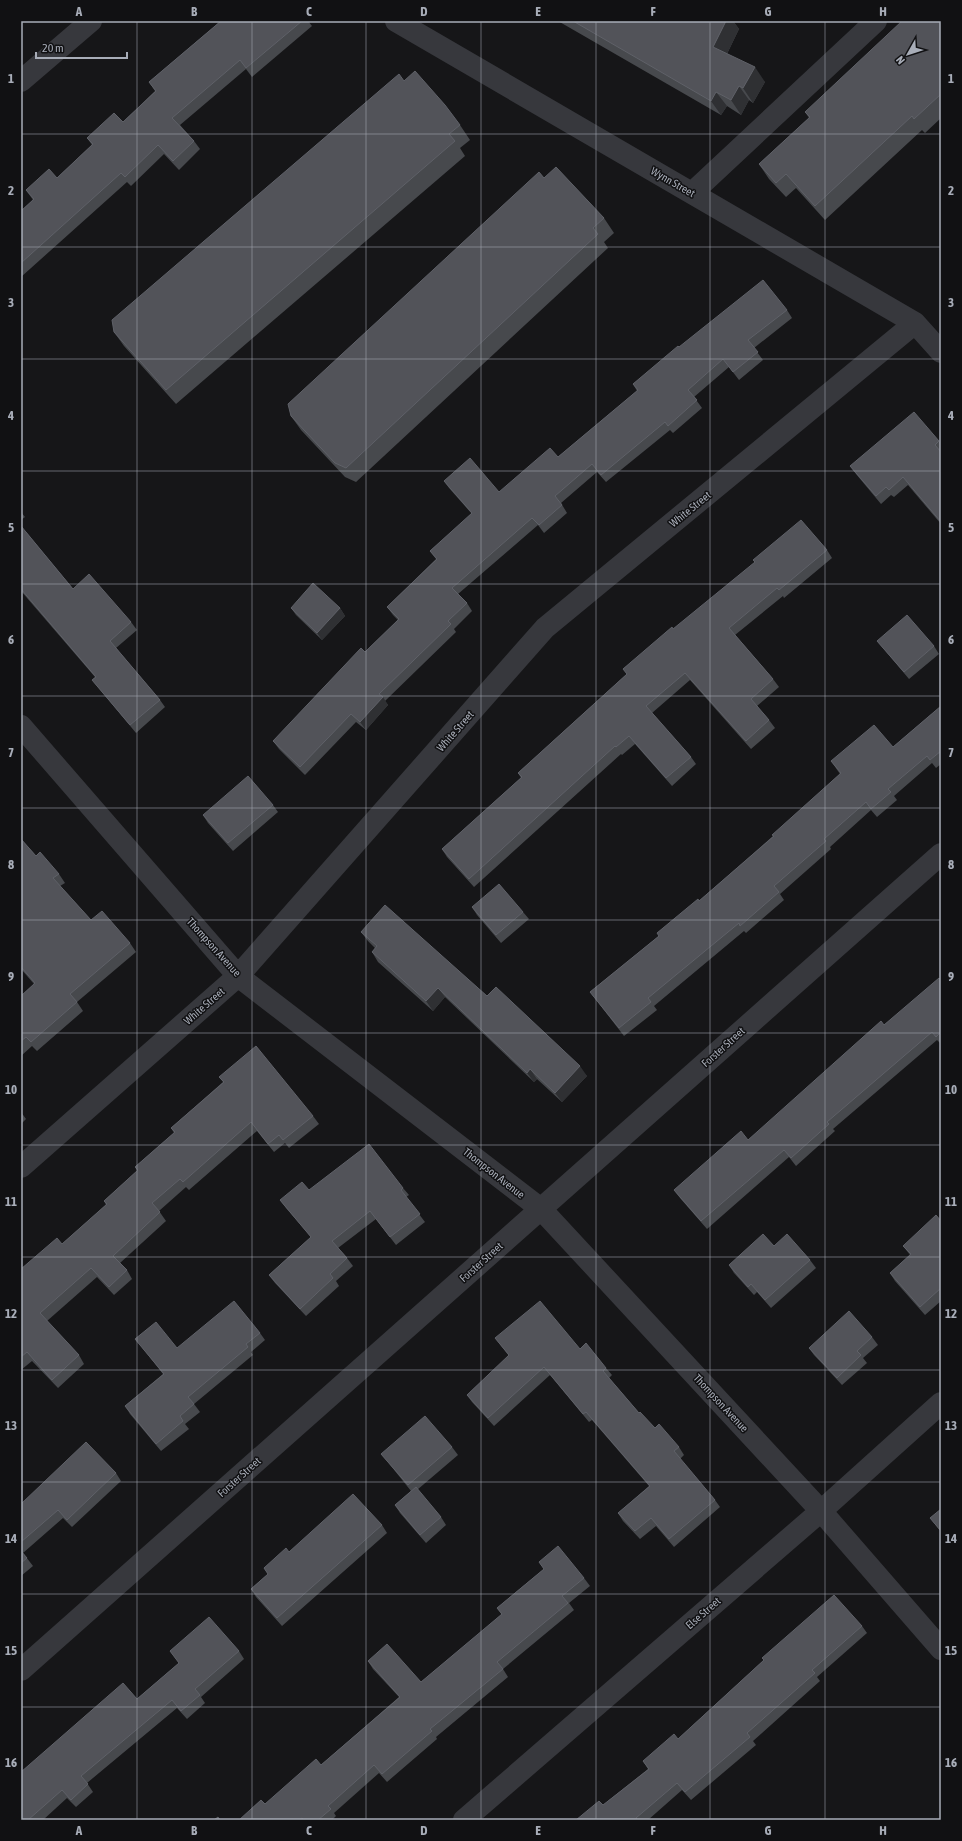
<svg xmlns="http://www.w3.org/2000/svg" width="962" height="1841" font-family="'Asap Condensed',sans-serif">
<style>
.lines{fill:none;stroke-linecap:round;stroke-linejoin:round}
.minor{stroke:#37383d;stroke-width:22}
.wall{fill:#47494d}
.shaded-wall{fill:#2f3033}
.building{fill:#525359;stroke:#5f6168}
.grid{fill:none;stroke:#a8adb8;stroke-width:1;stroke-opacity:0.55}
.labels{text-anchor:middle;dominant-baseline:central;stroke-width:3;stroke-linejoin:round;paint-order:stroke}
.street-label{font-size:11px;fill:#a8adb8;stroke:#111113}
.neatline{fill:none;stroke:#a8adb8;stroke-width:1.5}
.grid-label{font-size:13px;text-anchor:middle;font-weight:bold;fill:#a8adb8}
</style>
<rect width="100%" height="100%" fill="#161618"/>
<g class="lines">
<path class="minor" d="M 396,21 L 915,323 L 941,352
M 21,81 L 91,21
M 692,193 L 876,21
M 21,726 L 238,976 L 541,1209 L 821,1511 L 941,1649
M 21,1167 L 238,976 L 545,628 L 915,323
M 21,1670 L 941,854
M 464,1820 L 821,1511 L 941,1403"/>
</g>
<path class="wall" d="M 221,21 L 308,21 L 312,26 L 252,77 L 246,69 L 180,125 L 194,141 L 200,149 L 179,170 L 164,154 L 131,186 L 127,182 L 21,277 L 21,211 L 33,200 L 26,190 L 57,178 L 92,145 L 87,138 L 123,122 L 155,91 L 149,82 Z
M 558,21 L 733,21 L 739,29 L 727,54 L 765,82 L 753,103 L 749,100 L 741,115 L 727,106 L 721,115 Z
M 941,21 L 941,118 L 925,133 L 922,130 L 825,220 L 796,188 L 786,197 L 769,179 L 759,164 L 809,118 L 805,112 Z
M 404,81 L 460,125 L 470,140 L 460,148 L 465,156 L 176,404 L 124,346 L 114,332 Z
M 544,178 L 604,218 L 614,233 L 604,242 L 608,248 L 356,482 L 345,477 L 301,430 L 291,416 Z
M 787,310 L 792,318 L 754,348 L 763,360 L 739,380 L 729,367 L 694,397 L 702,408 L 673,433 L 670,430 L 606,482 L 597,472 L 561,503 L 567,513 L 544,533 L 538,525 L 458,594 L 467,603 L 472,611 L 454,629 L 456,632 L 385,701 L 388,705 L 366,730 L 356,722 L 305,775 L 279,749 L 273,741 L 398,620 L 393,615 L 387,607 L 436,559 L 430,551 L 472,514 L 449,488 L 444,481 L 499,492 L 558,457 L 637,391 L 633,384 L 679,347 Z
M 939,441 L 941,443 L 941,524 L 908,485 L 894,497 L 891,495 L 881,504 L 856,474 L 850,466 Z
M 21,512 L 25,517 L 21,520 Z
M 21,526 L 73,589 L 131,622 L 137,630 L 116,648 L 160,700 L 165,707 L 136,733 L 98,687 L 92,680 L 95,677 L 21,591 Z
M 827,550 L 832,558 L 784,598 L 783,596 L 735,635 L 773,679 L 779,687 L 757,706 L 769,720 L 775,728 L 751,749 L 690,680 L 652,713 L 691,757 L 696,764 L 672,786 L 635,744 L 622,755 L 621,754 L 474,887 L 447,857 L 442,849 L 521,778 L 518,773 L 627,674 L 623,669 L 673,629 Z
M 291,608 L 340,608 L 345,616 L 322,640 L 296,615 Z
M 877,641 L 934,646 L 939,654 L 909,679 L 883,648 Z
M 941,706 L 941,764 L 936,768 L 932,763 L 894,796 L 897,800 L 877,817 L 871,810 L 830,847 L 831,849 L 780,894 L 784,900 L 746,933 L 744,931 L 654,1006 L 657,1010 L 624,1036 L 590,992 L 659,936 L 699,901 L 773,836 L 840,774 L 831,761 L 893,747 Z
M 273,805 L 278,812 L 233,851 L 208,823 L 203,815 Z
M 21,839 L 36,856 L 59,874 L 65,883 L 60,886 L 91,920 L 130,943 L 136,952 L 77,1002 L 83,1011 L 37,1051 L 32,1046 L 21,1056 L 21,996 L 34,984 L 21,969 Z
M 472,907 L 523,912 L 529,919 L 501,943 L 477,915 Z
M 361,932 L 487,996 L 587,1076 L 562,1102 L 537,1079 L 534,1082 L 445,997 L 433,1011 L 378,962 L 372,952 L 375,948 L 368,941 Z
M 941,980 L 941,1044 L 937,1040 L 833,1129 L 835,1131 L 796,1166 L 789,1157 L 707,1229 L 680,1198 L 674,1190 L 748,1140 L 884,1025 Z
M 219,1077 L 313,1116 L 319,1124 L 289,1148 L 285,1143 L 274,1152 L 257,1131 L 189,1190 L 186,1187 L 159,1211 L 166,1221 L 120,1263 L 127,1270 L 132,1279 L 114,1295 L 97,1277 L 47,1321 L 79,1355 L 84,1364 L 58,1388 L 32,1361 L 21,1370 L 21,1269 L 62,1244 L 106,1205 L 104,1201 L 137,1171 L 135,1167 L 174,1133 L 171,1128 L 223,1082 Z
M 21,1112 L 26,1119 L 21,1124 Z
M 403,1188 L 409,1195 L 406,1197 L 425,1222 L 396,1245 L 376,1219 L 338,1248 L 347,1258 L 353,1266 L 336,1281 L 339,1286 L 306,1316 L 275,1283 L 269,1275 L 311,1237 L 286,1208 L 280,1200 L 309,1190 Z
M 941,1221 L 941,1301 L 925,1315 L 895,1281 L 890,1273 L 910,1255 L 903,1246 Z
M 774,1246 L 810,1260 L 816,1268 L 771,1308 L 757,1292 L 754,1295 L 734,1273 L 729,1265 Z
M 260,1333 L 265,1340 L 251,1352 L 253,1355 L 194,1404 L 200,1412 L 185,1424 L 189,1429 L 161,1451 L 130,1414 L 125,1406 L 163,1374 L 141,1346 L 135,1339 L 177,1348 Z
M 872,1337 L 878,1345 L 863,1358 L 867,1363 L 842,1385 L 814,1355 L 809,1348 Z
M 495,1338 L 580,1349 L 606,1368 L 612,1375 L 609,1378 L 639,1413 L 655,1428 L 679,1447 L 684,1455 L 680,1459 L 715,1500 L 720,1507 L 674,1547 L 656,1526 L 640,1539 L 623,1521 L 618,1513 L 649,1486 L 592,1420 L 589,1422 L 550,1375 L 494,1426 L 472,1402 L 467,1395 L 509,1356 Z
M 452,1447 L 458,1455 L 417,1490 L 441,1517 L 446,1525 L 426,1543 L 400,1513 L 395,1505 L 411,1491 L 387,1461 L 381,1454 Z
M 116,1473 L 121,1481 L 72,1527 L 63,1518 L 23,1553 L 33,1566 L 21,1576 L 21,1504 Z
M 941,1509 L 941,1532 L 930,1518 Z
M 382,1525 L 387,1533 L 282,1626 L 256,1597 L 251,1589 L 268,1574 L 264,1568 L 289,1552 Z
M 539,1562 L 584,1578 L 590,1586 L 569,1603 L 574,1610 L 503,1669 L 508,1677 L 436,1737 L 437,1739 L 387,1782 L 379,1773 L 334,1813 L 336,1816 L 332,1820 L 239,1820 L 265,1804 L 321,1765 L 399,1697 L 373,1669 L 368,1661 L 421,1682 L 502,1615 L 497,1608 L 544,1569 Z
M 862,1626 L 867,1633 L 817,1677 L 820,1681 L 753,1741 L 756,1745 L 691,1800 L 682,1790 L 648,1820 L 576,1820 L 603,1805 L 648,1769 L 643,1761 L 678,1739 L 764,1660 L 762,1658 Z
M 170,1651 L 239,1651 L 244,1659 L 201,1697 L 205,1703 L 187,1719 L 177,1708 L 87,1783 L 93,1792 L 76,1807 L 67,1798 L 43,1820 L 21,1820 L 137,1699 L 179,1663 Z"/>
<path class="shaded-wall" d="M 726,21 L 733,21 L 739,29 L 723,62 L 713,47 Z
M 755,67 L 765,82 L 753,103 L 743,88 Z
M 739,86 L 749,100 L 741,115 L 731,100 Z
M 716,92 L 727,106 L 721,115 L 711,101 Z
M 340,608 L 345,616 L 322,640 L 317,633 Z
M 383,697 L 388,705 L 366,730 L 360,722 Z
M 438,988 L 445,997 L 433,1011 L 426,1001 Z
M 580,1066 L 587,1076 L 562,1102 L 555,1093 Z
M 530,1069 L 537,1079 L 534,1082 L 527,1073 Z"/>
<path class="building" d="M 221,21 L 302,21 L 246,68 L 240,60 L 172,118 L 194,141 L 173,161 L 158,145 L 125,177 L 121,173 L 21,263 L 21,211 L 34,199 L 26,190 L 49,169 L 57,178 L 93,144 L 87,138 L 114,113 L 123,122 L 156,91 L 149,82 Z
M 573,21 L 726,21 L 713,47 L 755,67 L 743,88 L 739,86 L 731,100 L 716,92 L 711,101 Z
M 902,21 L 941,21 L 941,94 L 914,119 L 912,116 L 815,206 L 786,174 L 776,183 L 759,164 L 810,117 L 805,112 Z
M 415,71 L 445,105 L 460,125 L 449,134 L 455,141 L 166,390 L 114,332 L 112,320 L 399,74 L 404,81 Z
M 556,167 L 604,218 L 593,228 L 598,234 L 346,468 L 335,463 L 291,416 L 288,404 L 539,172 L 544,178 Z
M 763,280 L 787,310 L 748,340 L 758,352 L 733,372 L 723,359 L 688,390 L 697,400 L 668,426 L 665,422 L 601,475 L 592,464 L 555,496 L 562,505 L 539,525 L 532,518 L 452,588 L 467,603 L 448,621 L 451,624 L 379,694 L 383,697 L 360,722 L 351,714 L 300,767 L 273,741 L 361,648 L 365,652 L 399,619 L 387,607 L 437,559 L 430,551 L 472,513 L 444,481 L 470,458 L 499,492 L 550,448 L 558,457 L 638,390 L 633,384 L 678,346 L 679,347 Z
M 914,412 L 939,441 L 935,445 L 941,452 L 941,522 L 903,477 L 889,490 L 886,487 L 876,496 L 850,466 Z
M 801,520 L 827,550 L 779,590 L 777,588 L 729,628 L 773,679 L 751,699 L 769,720 L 746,741 L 685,673 L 646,706 L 691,757 L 666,778 L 629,736 L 616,747 L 615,746 L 469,879 L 442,849 L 522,777 L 518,773 L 627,674 L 623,669 L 672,627 L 673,629 L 755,562 L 753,560 Z
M 21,526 L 73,589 L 89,574 L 131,622 L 110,641 L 160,700 L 130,725 L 92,680 L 96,677 L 21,589 Z
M 313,583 L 340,608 L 317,633 L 291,608 Z
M 907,615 L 934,646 L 904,672 L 877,641 Z
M 941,706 L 941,751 L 930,760 L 927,756 L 888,789 L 891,792 L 871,809 L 866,802 L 824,839 L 826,841 L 774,886 L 779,892 L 740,926 L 739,923 L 648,998 L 651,1002 L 619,1028 L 590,992 L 659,936 L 657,933 L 698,899 L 699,901 L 774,836 L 772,835 L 841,773 L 831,761 L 874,725 L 893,747 Z
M 248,776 L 273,805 L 228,843 L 203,815 Z
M 21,839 L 36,856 L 40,852 L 59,874 L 53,878 L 91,920 L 102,911 L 130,943 L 70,994 L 77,1002 L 31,1042 L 26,1037 L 21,1041 L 21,996 L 35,983 L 21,967 Z
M 499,884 L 523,912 L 496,935 L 472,907 Z
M 385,905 L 487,996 L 496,987 L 580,1066 L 555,1093 L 530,1069 L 527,1073 L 438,988 L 426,1001 L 372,952 L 377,946 L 361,932 Z
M 939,978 L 941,980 L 941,1032 L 936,1037 L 932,1032 L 827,1122 L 829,1124 L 791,1158 L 784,1150 L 701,1221 L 674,1190 L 741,1131 L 748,1140 L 881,1021 L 884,1025 Z
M 256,1046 L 313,1116 L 283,1140 L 279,1135 L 268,1144 L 251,1122 L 183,1182 L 180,1179 L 152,1203 L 160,1212 L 113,1256 L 127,1270 L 109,1287 L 91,1268 L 40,1313 L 79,1355 L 52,1380 L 27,1352 L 21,1357 L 21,1269 L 57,1238 L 62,1244 L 107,1204 L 104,1201 L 138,1170 L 135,1167 L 175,1132 L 171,1128 L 224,1082 L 219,1077 Z
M 369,1144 L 403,1188 L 401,1190 L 420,1214 L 390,1237 L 370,1211 L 332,1241 L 347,1258 L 330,1274 L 333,1278 L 300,1309 L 269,1275 L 311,1237 L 280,1200 L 302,1182 L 309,1190 Z
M 936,1215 L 941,1221 L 941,1288 L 920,1307 L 890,1273 L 911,1254 L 903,1246 Z
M 763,1234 L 774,1246 L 787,1234 L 810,1260 L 765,1300 L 751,1284 L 748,1287 L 729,1265 Z
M 234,1301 L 260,1333 L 246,1344 L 248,1347 L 188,1397 L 194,1404 L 180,1416 L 183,1421 L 156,1444 L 125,1406 L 164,1374 L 135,1339 L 156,1322 L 177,1348 Z
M 540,1301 L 580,1349 L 586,1343 L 606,1368 L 603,1371 L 639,1413 L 640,1412 L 655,1428 L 659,1424 L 679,1447 L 674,1451 L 715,1500 L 669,1539 L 651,1518 L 635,1531 L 618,1513 L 650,1486 L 586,1412 L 583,1414 L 544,1367 L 488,1418 L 467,1395 L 509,1355 L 495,1338 Z
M 849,1311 L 872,1337 L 857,1351 L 861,1355 L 837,1378 L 809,1348 Z
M 425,1416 L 452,1447 L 408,1485 L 381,1454 Z
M 86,1442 L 116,1473 L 67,1520 L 58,1510 L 21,1542 L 21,1504 Z
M 416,1487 L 441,1517 L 420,1535 L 395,1505 Z
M 353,1494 L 382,1525 L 277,1618 L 251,1589 L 268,1574 L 264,1568 L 286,1548 L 289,1552 Z
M 941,1509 L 941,1531 L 930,1518 Z
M 558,1546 L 584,1578 L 562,1596 L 568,1603 L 497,1662 L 503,1669 L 430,1729 L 432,1731 L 382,1774 L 374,1765 L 328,1806 L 331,1809 L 318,1820 L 304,1820 L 302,1818 L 299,1820 L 239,1820 L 261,1800 L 265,1804 L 316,1759 L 321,1765 L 400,1697 L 368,1661 L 387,1644 L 421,1682 L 502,1614 L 497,1608 L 544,1569 L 539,1562 Z
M 21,1551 L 27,1558 L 21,1563 Z
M 834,1595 L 862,1626 L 812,1670 L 815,1673 L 747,1733 L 750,1737 L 685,1792 L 677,1783 L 636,1818 L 637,1820 L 576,1820 L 599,1801 L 603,1805 L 649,1769 L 643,1761 L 674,1734 L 678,1739 L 764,1660 L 762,1658 Z
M 209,1617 L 239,1651 L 195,1689 L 200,1695 L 181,1711 L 172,1700 L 81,1776 L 88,1784 L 71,1800 L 62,1790 L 28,1820 L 21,1820 L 21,1772 L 123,1683 L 137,1699 L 179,1663 L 170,1651 Z
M 218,1817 L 220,1820 L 214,1820 Z"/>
<path class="grid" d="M 137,21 L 137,1820M 252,21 L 252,1820M 366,21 L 366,1820M 481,21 L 481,1820M 596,21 L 596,1820M 710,21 L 710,1820M 825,21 L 825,1820M 21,134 L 941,134M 21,247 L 941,247M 21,359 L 941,359M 21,471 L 941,471M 21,584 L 941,584M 21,696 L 941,696M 21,808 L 941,808M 21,920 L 941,920M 21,1033 L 941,1033M 21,1145 L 941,1145M 21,1257 L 941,1257M 21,1370 L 941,1370M 21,1482 L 941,1482M 21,1594 L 941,1594M 21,1707 L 941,1707"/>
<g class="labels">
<g class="street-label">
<text transform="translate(673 182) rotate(30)">Wynn Street</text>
<text transform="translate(690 509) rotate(-39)">White Street</text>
<text transform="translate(455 731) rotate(-49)">White Street</text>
<text transform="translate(214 947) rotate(48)">Thompson Avenue</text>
<text transform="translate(204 1006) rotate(-41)">White Street</text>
<text transform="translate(723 1047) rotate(-42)">Forster Street</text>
<text transform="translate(494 1173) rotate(38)">Thompson Avenue</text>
<text transform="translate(481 1262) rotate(-42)">Forster Street</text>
<text transform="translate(721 1403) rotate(47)">Thompson Avenue</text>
<text transform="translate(239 1477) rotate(-42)">Forster Street</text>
<text transform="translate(703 1613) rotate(-41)">Else Street</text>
</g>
</g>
<rect width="962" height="1841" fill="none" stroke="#111113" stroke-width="44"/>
<g transform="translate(908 54) rotate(231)" stroke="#111113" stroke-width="3" paint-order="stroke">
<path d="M0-3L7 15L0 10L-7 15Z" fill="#a8adb8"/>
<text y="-6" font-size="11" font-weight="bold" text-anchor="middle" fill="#a8adb8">N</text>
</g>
<path d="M36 52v6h91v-6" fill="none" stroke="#a8adb8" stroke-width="2"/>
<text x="42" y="52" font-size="12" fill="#a8adb8" stroke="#111113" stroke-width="3" paint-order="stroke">20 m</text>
<rect x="22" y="22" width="918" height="1797" class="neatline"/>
<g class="grid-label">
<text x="79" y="16">A</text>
<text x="194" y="16">B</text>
<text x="309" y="16">C</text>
<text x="424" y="16">D</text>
<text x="538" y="16">E</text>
<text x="653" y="16">F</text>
<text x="768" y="16">G</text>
<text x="883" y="16">H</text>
<text x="11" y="83">1</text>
<text x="951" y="83">1</text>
<text x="11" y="195">2</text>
<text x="951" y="195">2</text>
<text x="11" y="307">3</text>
<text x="951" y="307">3</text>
<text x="11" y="420">4</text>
<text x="951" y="420">4</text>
<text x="11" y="532">5</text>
<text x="951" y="532">5</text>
<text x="11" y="644">6</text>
<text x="951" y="644">6</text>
<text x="11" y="757">7</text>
<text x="951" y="757">7</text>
<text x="11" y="869">8</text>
<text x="951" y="869">8</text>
<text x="11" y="981">9</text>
<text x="951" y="981">9</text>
<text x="11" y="1094">10</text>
<text x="951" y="1094">10</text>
<text x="11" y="1206">11</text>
<text x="951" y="1206">11</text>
<text x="11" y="1318">12</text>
<text x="951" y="1318">12</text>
<text x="11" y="1430">13</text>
<text x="951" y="1430">13</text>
<text x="11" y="1543">14</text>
<text x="951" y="1543">14</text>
<text x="11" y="1655">15</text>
<text x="951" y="1655">15</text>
<text x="11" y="1767">16</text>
<text x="951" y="1767">16</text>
<text x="79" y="1835">A</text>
<text x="194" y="1835">B</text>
<text x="309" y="1835">C</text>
<text x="424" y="1835">D</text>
<text x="538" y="1835">E</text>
<text x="653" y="1835">F</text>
<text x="768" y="1835">G</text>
<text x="883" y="1835">H</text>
</g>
</svg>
